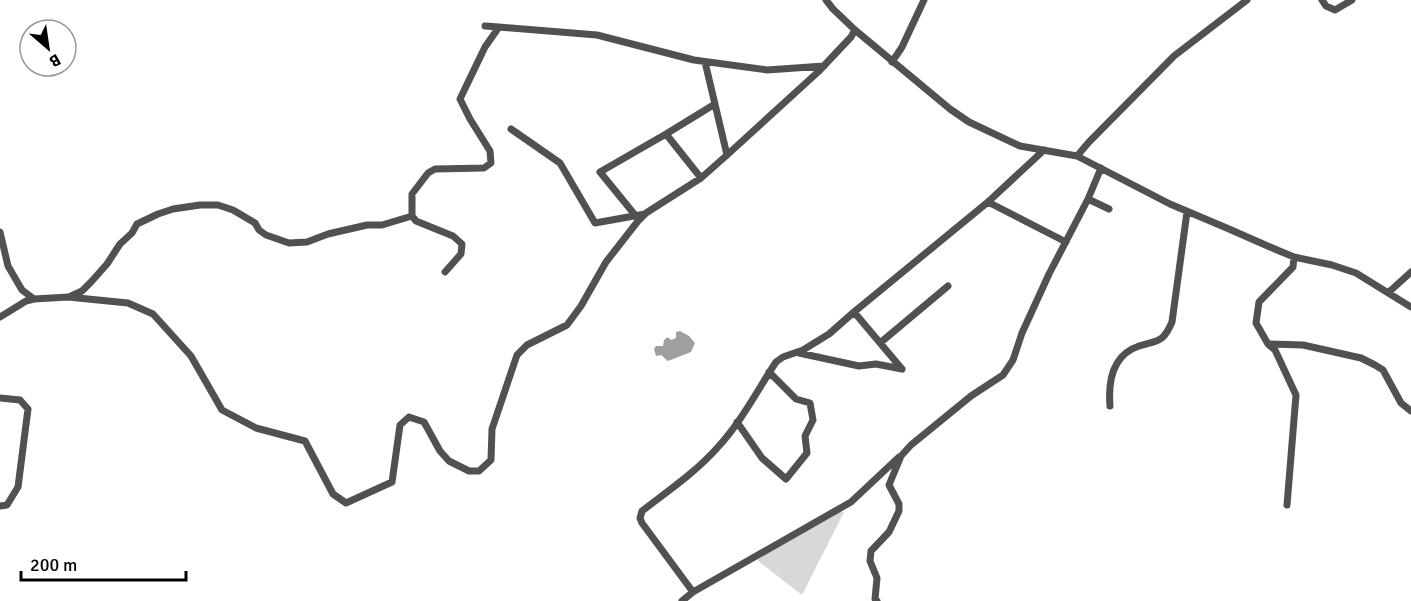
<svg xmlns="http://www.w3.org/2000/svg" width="1411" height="601" font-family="Signika,sans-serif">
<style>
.green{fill:#d8d8d8}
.water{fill:#9f9f9f}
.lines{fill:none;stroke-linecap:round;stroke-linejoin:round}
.minor{stroke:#515151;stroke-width:7}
</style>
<rect width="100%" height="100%" fill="#fff"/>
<path class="green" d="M 838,512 L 844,512 L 802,595 L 757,560 L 769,550 Z"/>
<path class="water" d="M 680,331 L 689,336 L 695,343 L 691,352 L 668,361 L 661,355 L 656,356 L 654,349 L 656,346 L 663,346 L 664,340 L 668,337 L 671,340 L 676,338 L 676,332 Z"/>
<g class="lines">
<path class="minor" d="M 826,0 L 833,9 L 855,30 L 950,109 L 969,122 L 1020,146 L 1077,156 L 1170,204 L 1229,229 L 1277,250 L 1294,257 L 1332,265 L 1356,273 L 1411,307
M 1322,0 L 1326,6 L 1335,10 L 1352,0
M 485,26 L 499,27
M 705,62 L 727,155
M 892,62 L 902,47 L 924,0
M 511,129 L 560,163 L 595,223 L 645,214
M 1077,156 L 1089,142 L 1174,56 L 1247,0
M 701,178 L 666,134 L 715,104
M 1088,199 L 1109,209
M 988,202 L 1066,242
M 635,215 L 600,172 L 666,134
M 0,232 L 8,266 L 22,290 L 34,299
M 1294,257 L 1293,267 L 1259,302 L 1256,323 L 1268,344 L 1303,345 L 1361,358 L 1375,365 L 1383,370 L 1401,403 L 1411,411
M 445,272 L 461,254 L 462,244 L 453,236 L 416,221 L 412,216 L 412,194 L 428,173 L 435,169 L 484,168 L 491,163 L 490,151 L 470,119 L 460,99 L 485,47 L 499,27 L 597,35 L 694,60 L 767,70 L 824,66
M 1389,292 L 1411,272
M 71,296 L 82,291 L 91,282 L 107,264 L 120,244 L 132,233 L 137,224 L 158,214 L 173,209 L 200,205 L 218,205 L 233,210 L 255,223 L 259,230 L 266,235 L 289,243 L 307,242 L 328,234 L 367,225 L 382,225 L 412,216
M 854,312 L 902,369
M 0,317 L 26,301 L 34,299 L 68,297 L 128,303 L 153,314 L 191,356 L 222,410 L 256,428 L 305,441 L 333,494 L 346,503 L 392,482 L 400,425 L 409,417 L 424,422 L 440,451 L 449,461 L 469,471 L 479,471 L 491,460 L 492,429 L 517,355 L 527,345 L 567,325 L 581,306 L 606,262 L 638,221 L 646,213 L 701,178 L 727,155 L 818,72 L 851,37 L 855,30
M 880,343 L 948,286
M 1268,344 L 1275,350 L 1296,395 L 1287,505
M 799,353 L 859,366 L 876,364 L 902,369
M 0,398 L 20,400 L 28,409 L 18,487 L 7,505 L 0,506
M 1110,406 C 1108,381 1112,355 1139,346 C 1158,340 1163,343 1172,322 L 1187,212
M 737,422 L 762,458 L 786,479 L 807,453 L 805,436 L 813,420 L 810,403 L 796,399 L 769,372
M 693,592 L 642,523 L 640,518 L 642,511 C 668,491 696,472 718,447 C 741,422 757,391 776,362 L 783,357 L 803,350 L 829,334 L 854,312 L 988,202 L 1044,150
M 682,601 L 693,592 L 851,502 L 899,457
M 877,601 L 875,599 L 877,578 L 870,561 L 871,551 L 889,532 L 899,511 L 899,504 L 889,485 L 901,456 L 911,445 L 971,396 L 1003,375 L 1013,360 L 1022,333 L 1049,274 L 1088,199 L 1101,168"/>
</g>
<g transform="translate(48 48) rotate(151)"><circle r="28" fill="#ffffff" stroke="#999999" stroke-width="1.5"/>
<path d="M0-4.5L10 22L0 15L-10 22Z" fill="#000000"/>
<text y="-9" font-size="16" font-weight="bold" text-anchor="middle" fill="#000000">B</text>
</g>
<path d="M21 571v9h165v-9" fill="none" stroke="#000000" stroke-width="3"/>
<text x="30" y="571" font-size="18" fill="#000000" stroke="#ffffff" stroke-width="4.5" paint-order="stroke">200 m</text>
</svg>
